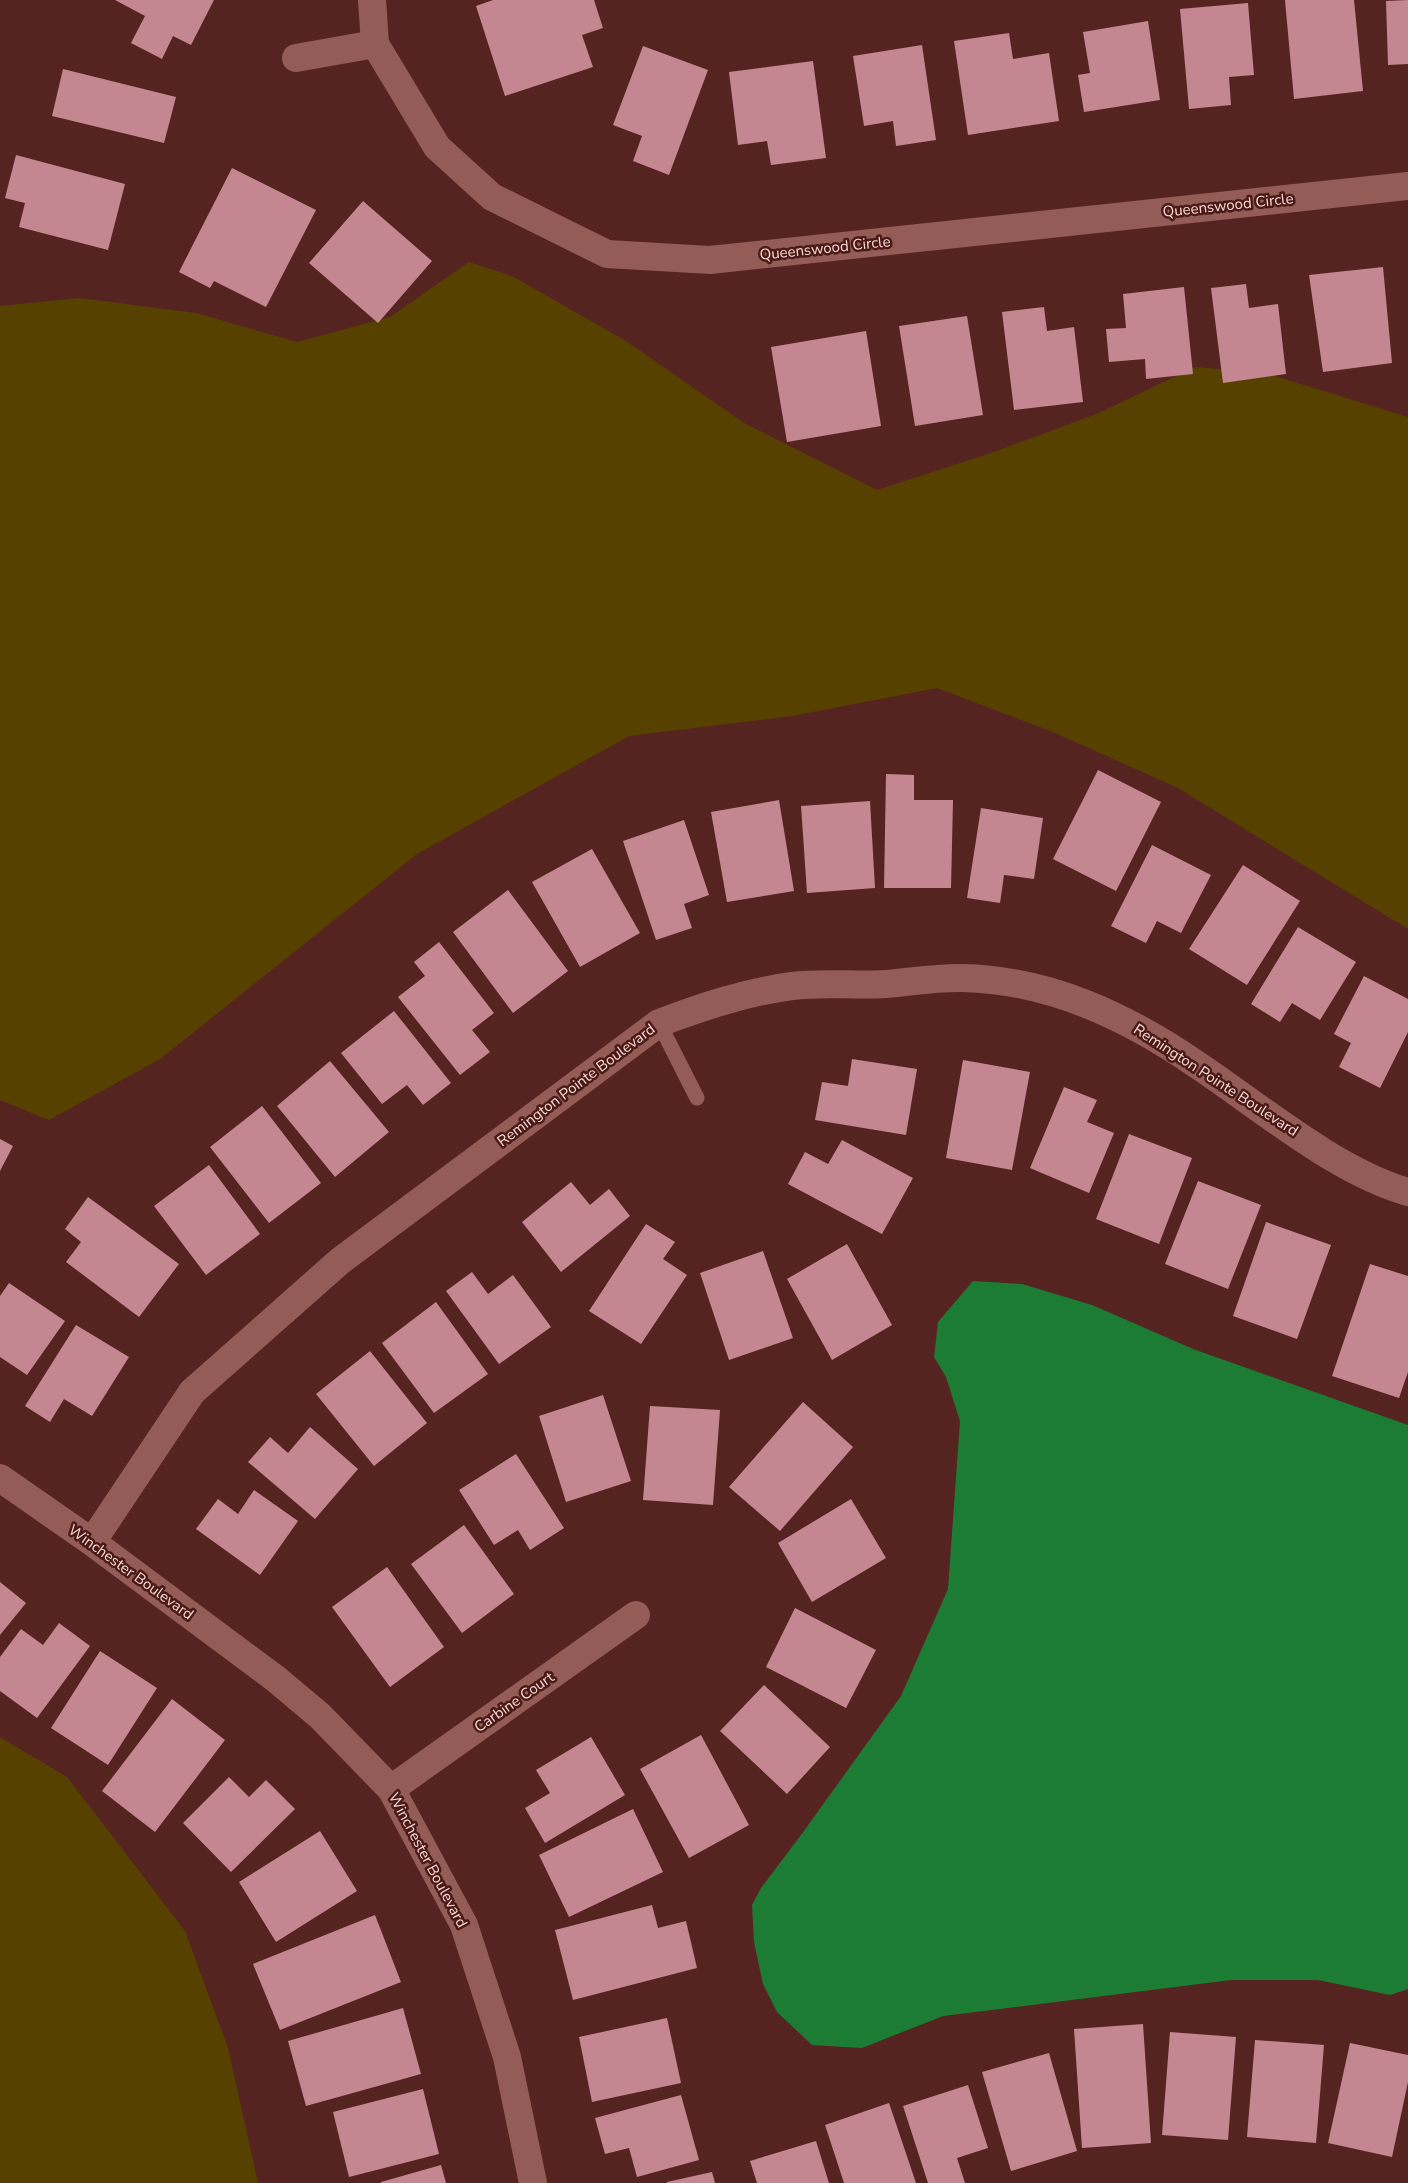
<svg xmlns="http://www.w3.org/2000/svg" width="1408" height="2183" font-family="'Nunito Sans',sans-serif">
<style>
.green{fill:#574100}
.water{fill:#1d7c33}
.building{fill:#c48792}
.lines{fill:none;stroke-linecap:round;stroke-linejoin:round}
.service{stroke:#945c56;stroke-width:15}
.minor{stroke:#945c56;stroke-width:28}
.labels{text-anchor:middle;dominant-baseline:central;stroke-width:5;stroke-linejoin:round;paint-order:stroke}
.street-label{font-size:15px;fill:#f9d8d3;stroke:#4a1a16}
</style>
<rect width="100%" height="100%" fill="#562420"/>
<path class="green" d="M 469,262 L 512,276 L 626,341 L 744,423 L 877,490 L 991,453 L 1099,413 L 1195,367 L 1265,373 L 1408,417 L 1408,929 L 1178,788 L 1053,732 L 937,688 L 792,716 L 629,736 L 417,854 L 160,1059 L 49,1120 L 0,1100 L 0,306 L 79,298 L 196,313 L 297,342 L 390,317 Z
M 0,1737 L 67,1777 L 185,1931 L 228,2048 L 258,2183 L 0,2183 Z"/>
<path class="water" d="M 973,1281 L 1022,1284 L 1092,1305 L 1193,1349 L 1408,1425 L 1408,1989 L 1390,1995 L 1318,1980 L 1231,1980 L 943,2016 L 862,2048 L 812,2045 L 777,2012 L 763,1984 L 754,1942 L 752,1905 L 761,1888 L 801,1835 L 901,1696 L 948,1589 L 960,1421 L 946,1377 L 934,1357 L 938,1322 Z"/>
<path class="building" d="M 115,0 L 214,0 L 191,45 L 173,36 L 162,59 L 131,43 L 145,16 Z
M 493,0 L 594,0 L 603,28 L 582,35 L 593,67 L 505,96 L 476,6 Z
M 1285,0 L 1354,0 L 1363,91 L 1294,99 Z
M 1408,0 L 1408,64 L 1388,65 L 1386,1 Z
M 1248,3 L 1254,75 L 1229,77 L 1231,105 L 1189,109 L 1180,9 Z
M 1148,21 L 1160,100 L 1084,112 L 1078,75 L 1090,73 L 1083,32 Z
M 1009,33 L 1013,59 L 1049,53 L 1059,121 L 968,135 L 954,41 Z
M 922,45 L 936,140 L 896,146 L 893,121 L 864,126 L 853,56 Z
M 643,46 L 708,70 L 669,175 L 633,161 L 642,136 L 613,125 Z
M 813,61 L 826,158 L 771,165 L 767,141 L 738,145 L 729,72 Z
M 63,69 L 176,97 L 164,143 L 52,116 Z
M 16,155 L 125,184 L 108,250 L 19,227 L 25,203 L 5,198 Z
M 232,168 L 316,210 L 266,307 L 214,281 L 210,288 L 179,272 Z
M 363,201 L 432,261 L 378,323 L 309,263 Z
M 1383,267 L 1392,363 L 1323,372 L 1309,275 Z
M 1246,284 L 1249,308 L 1278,304 L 1286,374 L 1223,383 L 1211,288 Z
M 1184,287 L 1193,374 L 1146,379 L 1145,359 L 1109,362 L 1106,329 L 1126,328 L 1123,294 Z
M 1044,307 L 1047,331 L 1074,327 L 1083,402 L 1014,410 L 1002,312 Z
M 967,316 L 983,415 L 915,426 L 899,326 Z
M 866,331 L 881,426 L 787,442 L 771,347 Z
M 1098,770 L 1161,802 L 1116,891 L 1053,859 Z
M 886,774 L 914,775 L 914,800 L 953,800 L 951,888 L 884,888 Z
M 779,800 L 794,891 L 727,902 L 711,812 Z
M 870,801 L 875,888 L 807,893 L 801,806 Z
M 981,808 L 1043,818 L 1034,879 L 1004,875 L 1000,903 L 967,898 Z
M 684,820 L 709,895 L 684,904 L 692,928 L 656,940 L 623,841 Z
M 1152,845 L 1211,875 L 1181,933 L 1157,921 L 1146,943 L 1111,926 Z
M 592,849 L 640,933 L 580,967 L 532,882 Z
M 1243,865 L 1300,901 L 1247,985 L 1189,949 Z
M 508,890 L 568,971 L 513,1013 L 453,932 Z
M 1298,927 L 1356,962 L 1320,1020 L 1292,1003 L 1280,1022 L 1251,1004 Z
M 439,942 L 494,1013 L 472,1030 L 490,1052 L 460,1075 L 398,997 L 425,976 L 414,962 Z
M 1364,976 L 1408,999 L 1408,1032 L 1380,1088 L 1339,1067 L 1351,1043 L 1334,1034 Z
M 394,1011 L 451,1083 L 423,1105 L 407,1085 L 382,1104 L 341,1053 Z
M 852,1059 L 917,1069 L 906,1135 L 815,1120 L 822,1082 L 848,1086 Z
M 963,1060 L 1030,1072 L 1012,1170 L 946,1158 Z
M 330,1061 L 389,1132 L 335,1177 L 277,1106 Z
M 1064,1087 L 1097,1100 L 1087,1122 L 1114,1133 L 1089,1193 L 1030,1168 Z
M 262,1106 L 321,1183 L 269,1223 L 210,1147 Z
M 1129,1134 L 1192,1158 L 1159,1244 L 1096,1219 Z
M 0,1139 L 13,1146 L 0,1171 Z
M 842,1140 L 913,1178 L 882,1234 L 788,1184 L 805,1152 L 828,1164 Z
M 209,1165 L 260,1234 L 206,1275 L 154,1206 Z
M 1198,1181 L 1261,1205 L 1228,1289 L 1165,1264 Z
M 571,1182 L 590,1205 L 609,1189 L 630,1216 L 561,1272 L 522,1222 Z
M 88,1197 L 179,1264 L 139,1317 L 66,1262 L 81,1242 L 65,1229 Z
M 1266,1222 L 1331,1245 L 1297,1339 L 1233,1316 Z
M 646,1224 L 675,1242 L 663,1259 L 687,1275 L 641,1344 L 589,1311 Z
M 847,1244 L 892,1325 L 832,1360 L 787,1279 Z
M 763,1251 L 793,1338 L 729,1360 L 700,1273 Z
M 1370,1264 L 1408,1276 L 1408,1372 L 1399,1398 L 1332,1376 Z
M 472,1272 L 488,1294 L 513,1275 L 551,1327 L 499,1364 L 446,1291 Z
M 9,1283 L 65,1321 L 27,1375 L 0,1357 L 0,1296 Z
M 436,1302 L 488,1374 L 434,1413 L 382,1343 Z
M 76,1325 L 129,1357 L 92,1416 L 64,1399 L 50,1422 L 25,1406 Z
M 370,1351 L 427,1423 L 374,1466 L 316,1394 Z
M 603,1395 L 631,1481 L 566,1502 L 539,1416 Z
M 803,1402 L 853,1447 L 780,1531 L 729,1487 Z
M 650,1406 L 720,1410 L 713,1505 L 643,1500 Z
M 310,1427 L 358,1469 L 315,1519 L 248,1462 L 270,1437 L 288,1453 Z
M 516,1454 L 564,1528 L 530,1550 L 518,1530 L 494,1545 L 459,1490 Z
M 254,1490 L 298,1521 L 260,1575 L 196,1529 L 218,1499 L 238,1514 Z
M 851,1499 L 886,1558 L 812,1602 L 778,1543 Z
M 464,1525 L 514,1594 L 462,1633 L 411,1564 Z
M 387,1567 L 444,1647 L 390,1687 L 332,1607 Z
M 0,1582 L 26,1603 L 0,1635 Z
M 795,1608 L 876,1650 L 846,1708 L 766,1667 Z
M 59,1623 L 90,1646 L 37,1718 L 0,1691 L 0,1657 L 21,1629 L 43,1645 Z
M 100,1651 L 157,1688 L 108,1765 L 51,1728 Z
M 764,1685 L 830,1747 L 787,1794 L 720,1731 Z
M 172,1699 L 225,1740 L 155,1832 L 102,1791 Z
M 701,1735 L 749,1825 L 689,1858 L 640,1769 Z
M 591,1737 L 625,1795 L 545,1843 L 525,1808 L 550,1793 L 536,1770 Z
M 229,1777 L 249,1797 L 266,1780 L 295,1809 L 231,1872 L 183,1823 Z
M 633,1809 L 663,1872 L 569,1917 L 539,1855 Z
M 320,1831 L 357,1891 L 276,1942 L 239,1882 Z
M 652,1905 L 658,1928 L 686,1921 L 697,1968 L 573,2000 L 555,1930 Z
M 375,1915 L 401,1982 L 280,2030 L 253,1964 Z
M 403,2008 L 421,2074 L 306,2106 L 288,2041 Z
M 667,2018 L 681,2083 L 592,2102 L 579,2037 Z
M 1143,2024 L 1151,2143 L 1082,2148 L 1074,2029 Z
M 1170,2032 L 1236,2037 L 1228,2140 L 1162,2135 Z
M 1255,2040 L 1324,2045 L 1316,2143 L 1247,2137 Z
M 1350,2043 L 1408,2055 L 1408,2082 L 1392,2157 L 1328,2143 Z
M 1049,2053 L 1077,2151 L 1011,2171 L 982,2072 Z
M 968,2085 L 988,2148 L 957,2158 L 965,2183 L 928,2183 L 903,2106 Z
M 423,2089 L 439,2154 L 349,2177 L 333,2112 Z
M 681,2095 L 699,2160 L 637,2177 L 629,2148 L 605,2154 L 595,2118 Z
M 889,2103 L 916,2183 L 844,2183 L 825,2125 Z
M 816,2141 L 829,2183 L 757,2183 L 750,2161 Z
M 441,2165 L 446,2183 L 381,2183 L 381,2182 Z
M 712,2172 L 715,2183 L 667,2183 L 667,2182 Z"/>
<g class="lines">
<path class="service" d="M 659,1023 L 697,1098"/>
<path class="minor" d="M 372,0 L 375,44 L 437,147 L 492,197 L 607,254 L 710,260 L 1408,186
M 296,58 L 375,44
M 0,1478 L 92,1542 L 276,1679 L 320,1716 L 391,1789 L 464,1925 L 507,2057 L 533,2183
M 92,1542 L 192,1392 L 340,1261 L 659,1023 C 702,1007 746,992 792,986 C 823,982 855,986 886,984 C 911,982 938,977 963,978 C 1049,980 1126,1016 1196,1064 C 1259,1106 1335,1171 1408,1192
M 391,1789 L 636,1615"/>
</g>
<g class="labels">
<g class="street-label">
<text transform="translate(1228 205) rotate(-6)">Queenswood Circle</text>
<text transform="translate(825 248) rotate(-6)">Queenswood Circle</text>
<text transform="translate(1216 1080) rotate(33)">Remington Pointe Boulevard</text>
<text transform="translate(576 1085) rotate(-37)">Remington Pointe Boulevard</text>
<text transform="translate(131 1572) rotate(36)">Winchester Boulevard</text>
<text transform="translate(514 1702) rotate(-35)">Carbine Court</text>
<text transform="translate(428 1860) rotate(62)">Winchester Boulevard</text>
</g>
</g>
</svg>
